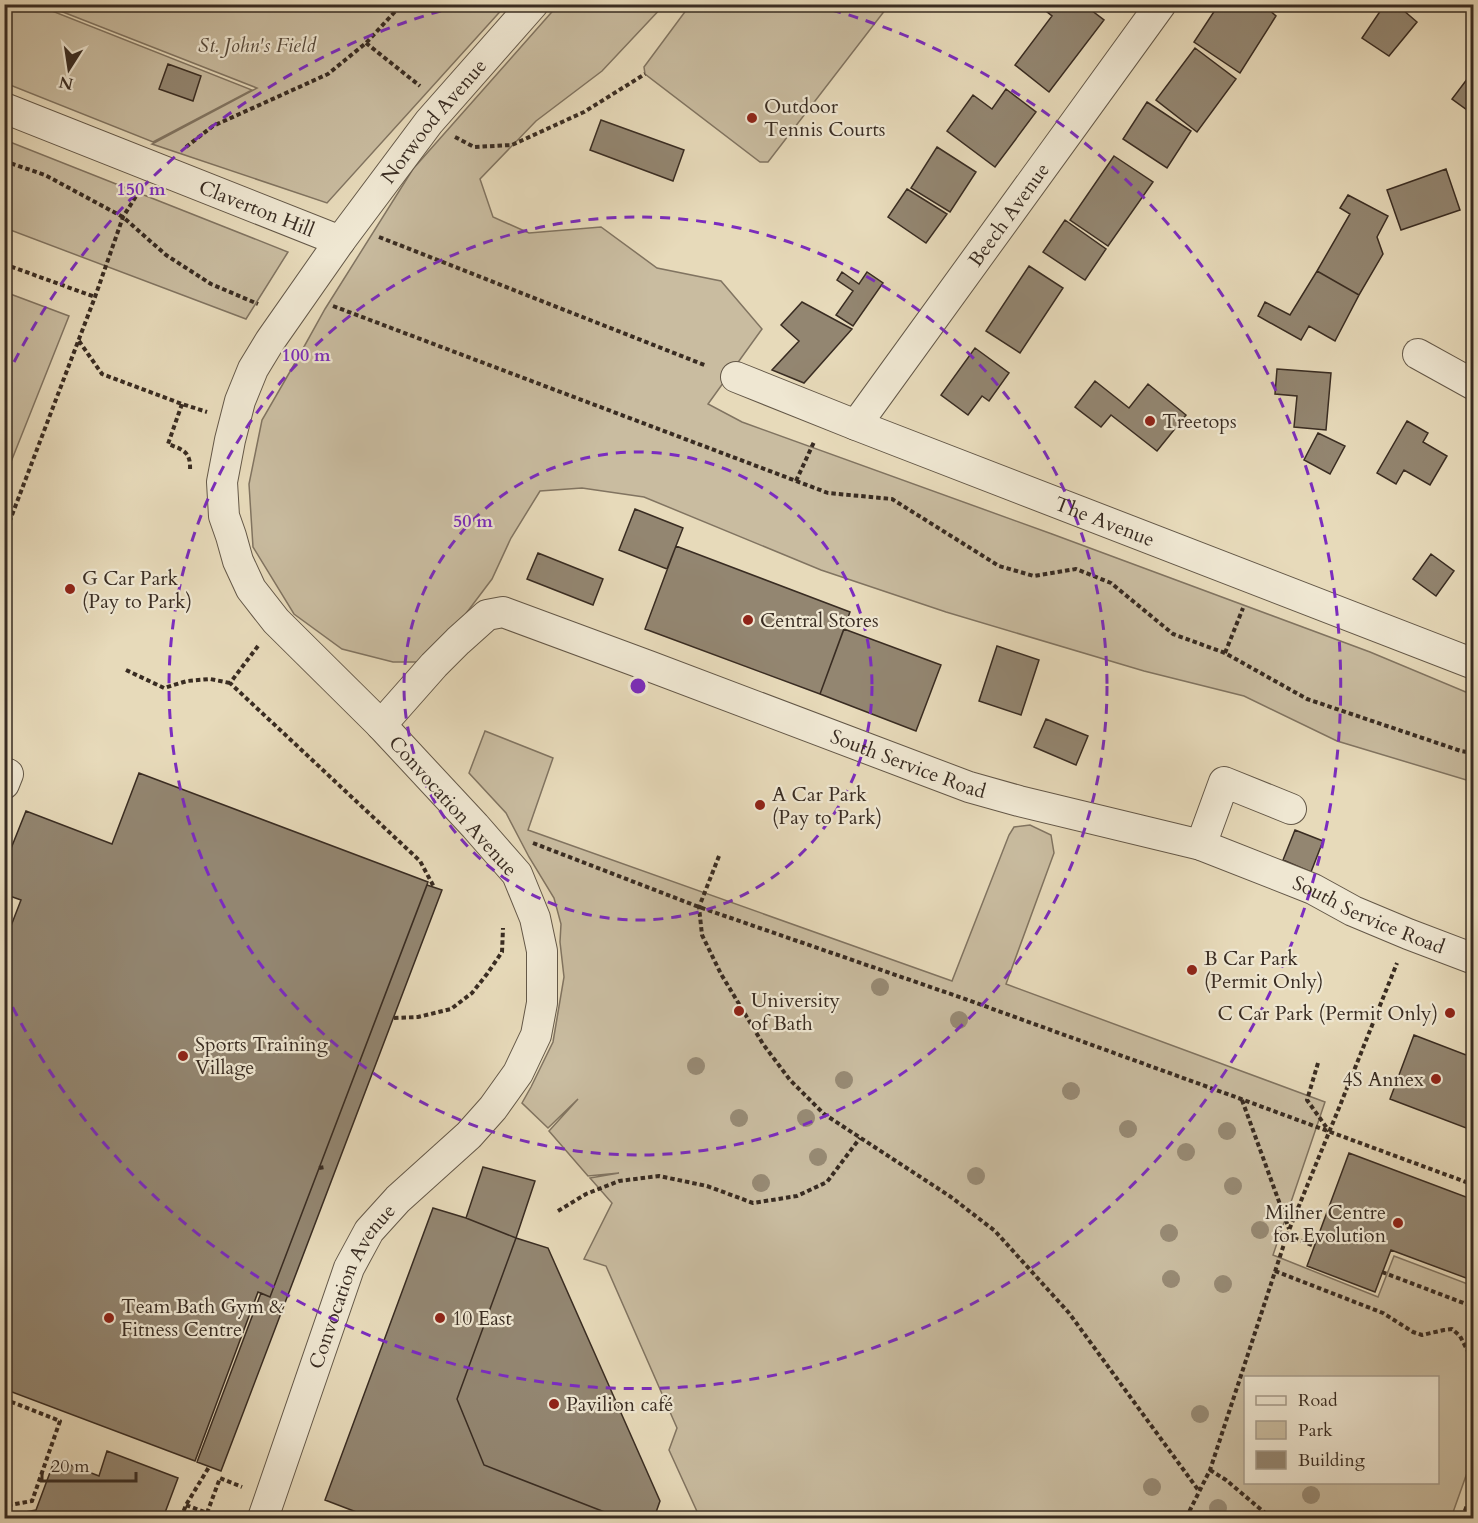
<svg xmlns="http://www.w3.org/2000/svg" width="1478" height="1523" font-family="Cardo,serif">
<style>
.green{fill:#c9bca0;stroke:#817461;stroke-width:1.5;fill-rule:evenodd}
.building{fill:#938671;stroke:#392c22;stroke-width:1.5}
.lines{fill:none;stroke-linecap:round;stroke-linejoin:round}
.minor-casing{stroke:#645848;stroke-width:32}
.path{stroke:#392c22;stroke-width:4;stroke-dasharray:4.5 3;stroke-linecap:butt}
.minor{stroke:#efe7d2;stroke-width:30}
.tree{fill:#978a74}
.ring{fill:none;stroke:#7b2cbf;stroke-width:3;stroke-dasharray:10 8}
.poi-dot{fill:#8f2418;stroke:#efe7d2;stroke-width:2}
.labels{text-anchor:middle;dominant-baseline:central;stroke-width:4.5;stroke-linejoin:round;paint-order:stroke}
.park-label{font-size:20px;font-style:italic;fill:#56493b;stroke:#efe7d2}
.poi-label{font-size:20px;fill:#392c22;stroke:#efe7d2;text-anchor:start}
.street-label{font-size:20px;fill:#392c22;stroke:#efe7d2}
.centre{fill:#7b2cbf;stroke:#efe7d2;stroke-width:3}
.ring-label{font-size:18px;text-anchor:middle;font-weight:bold;fill:#7b2cbf;stroke:#efe7d2;stroke-width:4.5;stroke-linejoin:round;paint-order:stroke}
</style>
<rect width="100%" height="100%" fill="#e7daba"/>
<filter id="stains"><feTurbulence type="fractalNoise" baseFrequency=".00333" numOctaves="4"/><feColorMatrix values="0 0 0 0 .2 0 0 0 0 .09 0 0 0 0 .02 0 0 0 .5 -.17"/></filter>
<radialGradient id="worn" r=".72"><stop offset=".6" stop-color="#630" stop-opacity="0"/><stop offset="1" stop-color="#630" stop-opacity=".3"/></radialGradient>
<path class="green" d="M 4,5 L 37,5 L 252,90 L 153,142 L 5,83 Z
M 45,5 L 506,5 L 327,203 L 152,144 L 257,88 Z
M 558,5 L 664,5 L 602,71 L 536,121 L 480,179 L 493,217 L 529,233 L 601,227 L 657,268 L 721,281 L 762,329 L 708,404 L 742,422 L 1052,534 L 1370,652 L 1473,695 L 1473,782 L 1337,741 L 1244,696 L 1144,671 L 946,612 L 821,570 L 644,497 L 582,488 L 540,491 L 511,538 L 492,579 L 449,636 L 420,662 L 393,662 L 342,649 L 294,614 L 253,547 L 249,484 L 262,420 L 295,363 L 325,309 L 413,169 Z
M 690,5 L 690,4 L 889,5 L 768,162 L 760,162 L 645,74 L 644,67 Z
M 4,140 L 5,140 L 288,252 L 246,319 L 5,228 Z
M 5,292 L 69,316 L 5,477 L 4,292 Z
M 485,731 L 553,758 L 528,830 L 952,981 L 1009,835 L 1014,827 L 1030,825 L 1051,835 L 1054,853 L 1006,984 L 1325,1102 L 1273,1255 L 1378,1297 L 1394,1256 L 1473,1286 L 1473,1456 L 1451,1518 L 700,1518 L 669,1450 L 677,1428 L 606,1266 L 584,1259 L 612,1203 L 590,1178 L 619,1173 L 588,1176 L 549,1131 L 578,1099 L 548,1128 L 522,1103 L 531,1087 L 553,1042 L 564,977 L 560,942 L 561,924 L 554,898 L 529,857 L 506,813 L 469,773 ZM 1246,1378 L 1438,1378 L 1438,1482 L 1246,1482 Z"/>
<path class="building" d="M 1037,4 L 1083,4 L 1104,20 L 1049,92 L 1015,65 L 1052,16 Z
M 1219,4 L 1262,4 L 1276,16 L 1240,73 L 1194,42 Z
M 1385,4 L 1396,4 L 1417,22 L 1389,56 L 1362,38 Z
M 1195,48 L 1236,79 L 1197,132 L 1156,100 Z
M 168,64 L 201,76 L 193,101 L 159,89 Z
M 1474,70 L 1474,115 L 1452,99 Z
M 1006,89 L 1036,112 L 995,167 L 947,131 L 973,95 L 992,109 Z
M 1147,102 L 1191,131 L 1167,168 L 1123,139 Z
M 601,120 L 684,150 L 673,181 L 590,150 Z
M 937,147 L 976,172 L 950,212 L 911,188 Z
M 1114,156 L 1153,182 L 1108,246 L 1070,220 Z
M 1446,169 L 1460,210 L 1401,230 L 1387,190 Z
M 907,189 L 947,214 L 926,243 L 888,217 Z
M 1348,195 L 1388,216 L 1377,237 L 1383,254 L 1359,295 L 1317,271 L 1350,214 L 1340,208 Z
M 1065,220 L 1106,249 L 1085,280 L 1043,252 Z
M 1029,266 L 1063,288 L 1020,353 L 986,331 Z
M 1317,271 L 1359,295 L 1335,341 L 1309,326 L 1301,340 L 1258,316 L 1265,302 L 1290,315 Z
M 842,272 L 859,284 L 867,272 L 883,283 L 853,326 L 836,315 L 853,291 L 837,280 Z
M 802,302 L 852,329 L 804,383 L 772,370 L 799,341 L 781,325 Z
M 975,348 L 1009,373 L 989,401 L 982,396 L 968,415 L 941,395 Z
M 1277,369 L 1331,373 L 1326,430 L 1294,427 L 1297,396 L 1275,394 Z
M 1095,381 L 1129,408 L 1148,384 L 1186,415 L 1157,451 L 1111,415 L 1101,427 L 1075,407 Z
M 1407,421 L 1428,433 L 1423,442 L 1447,456 L 1430,485 L 1404,470 L 1396,484 L 1377,473 Z
M 1318,433 L 1345,446 L 1330,474 L 1304,460 Z
M 635,509 L 683,528 L 667,569 L 619,550 Z
M 676,546 L 850,612 L 820,694 L 645,629 Z
M 538,553 L 603,579 L 593,605 L 527,579 Z
M 1431,554 L 1454,571 L 1436,596 L 1413,579 Z
M 844,629 L 941,665 L 916,731 L 820,694 Z
M 997,646 L 1039,660 L 1021,715 L 979,701 Z
M 1046,719 L 1088,736 L 1076,765 L 1034,747 Z
M 139,773 L 428,882 L 270,1297 L 258,1292 L 195,1461 L 4,1389 L 4,944 L 21,900 L 4,894 L 4,866 L 26,811 L 112,844 Z
M 1295,830 L 1323,841 L 1311,872 L 1283,860 Z
M 427,885 L 442,890 L 221,1471 L 197,1462 L 261,1293 L 270,1297 Z
M 1414,1035 L 1474,1058 L 1474,1131 L 1390,1099 Z
M 1349,1153 L 1474,1200 L 1474,1281 L 1391,1250 L 1375,1292 L 1307,1266 Z
M 483,1167 L 535,1181 L 516,1238 L 466,1218 Z
M 433,1208 L 466,1218 L 516,1238 L 457,1399 L 484,1465 L 620,1518 L 372,1518 L 325,1500 Z
M 516,1238 L 548,1248 L 660,1501 L 654,1518 L 620,1518 L 484,1465 L 457,1399 Z
M 107,1451 L 178,1478 L 163,1518 L 4,1518 L 4,1516 L 36,1510 L 55,1459 L 99,1476 Z"/>
<g class="lines">
<defs>
<g id="minor">
<path id="s1" d="M 4,108 L 340,241"/>
<path d="M 1418,354 L 1474,385"/>
<path id="s2" d="M 736,377 L 856,425 L 1474,664"/>
<path id="s3" d="M 856,425 L 1161,4"/>
<path id="s4" d="M 381,725 L 434,665 L 458,641 L 487,615 L 503,612 L 649,666 L 969,787 L 1019,801 L 1201,845 L 1313,889 L 1353,911 L 1408,934 L 1474,959"/>
<path d="M 4,784 L 8,774"/>
<path d="M 1201,845 L 1224,782 L 1291,809"/>
<path id="s5" d="M 263,1518 L 349,1268 L 369,1231 L 398,1199 L 469,1135 L 493,1108 L 518,1073 L 536,1035 L 542,1003 L 542,951 L 535,918 L 517,874 L 475,826 L 381,725 L 276,621 L 251,589 L 238,561 L 231,536 L 224,516 L 222,482 L 230,440 L 240,401 L 253,369 L 270,341 L 340,241 L 429,122 L 533,4"/>
</g>
</defs>
<use href="#minor" class="minor-casing"/>
<path class="path" d="M 366,43 L 420,86
M 455,137 L 474,147 L 512,145 L 584,112 L 645,74
M 186,147 L 213,126 L 328,74 L 366,43 L 402,4
M 4,161 L 45,175 L 123,217 L 166,255 L 211,284 L 258,304
M 379,237 L 707,366
M 4,264 L 95,297
M 333,306 L 828,493 L 892,499 L 999,566 L 1034,576 L 1076,569 L 1111,583 L 1173,634 L 1225,653 L 1307,699 L 1461,751 L 1474,753
M 79,341 L 102,374 L 182,404 L 207,412
M 182,404 L 168,444 C 184,450 191,452 190,471
M 796,481 L 814,442
M 4,536 L 95,297 L 123,217 L 138,193
M 258,646 L 230,683 L 420,861 L 434,887
M 1225,653 L 1243,608
M 126,670 L 164,688 L 187,681 L 210,679 L 230,683
M 533,843 L 699,907 L 968,1000 L 1241,1099 L 1474,1185
M 719,856 L 699,907 L 702,935 L 721,974 L 763,1044 L 790,1080 L 824,1114 L 951,1197 L 995,1231 L 1069,1313 L 1199,1491
M 394,1018 L 418,1017 L 451,1009 L 472,993 L 487,974 L 502,952 L 503,928
M 1318,1063 L 1307,1100 L 1329,1131
M 1242,1100 L 1289,1229
M 319,1168 L 325,1167
M 558,1211 L 586,1194 L 619,1181 L 659,1176 L 707,1186 L 753,1203 L 797,1196 L 827,1182 L 860,1138
M 1287,1235 L 1314,1246
M 1275,1271 L 1383,1313 L 1413,1332 L 1422,1335 L 1444,1330 L 1452,1329 L 1460,1336 L 1474,1363
M 1382,1272 L 1474,1307
M 4,1399 L 60,1421 L 32,1501 L 4,1506
M 1210,1470 L 1226,1480 L 1271,1518
M 186,1505 L 207,1513 L 220,1478 L 242,1487
M 181,1518 L 186,1505 L 209,1467
M 1186,1518 L 1210,1470 L 1287,1235 L 1341,1103 L 1397,963
M 1462,1518 L 1474,1488"/>
<use href="#minor" class="minor"/>
</g>
<g class="tree">
<circle cx="880" cy="987" r="9"/>
<circle cx="959" cy="1020" r="9"/>
<circle cx="696" cy="1066" r="9"/>
<circle cx="844" cy="1080" r="9"/>
<circle cx="1071" cy="1091" r="9"/>
<circle cx="739" cy="1118" r="9"/>
<circle cx="806" cy="1118" r="9"/>
<circle cx="1128" cy="1129" r="9"/>
<circle cx="1227" cy="1131" r="9"/>
<circle cx="1186" cy="1152" r="9"/>
<circle cx="818" cy="1157" r="9"/>
<circle cx="976" cy="1176" r="9"/>
<circle cx="761" cy="1183" r="9"/>
<circle cx="1233" cy="1186" r="9"/>
<circle cx="1260" cy="1230" r="9"/>
<circle cx="1169" cy="1233" r="9"/>
<circle cx="1171" cy="1279" r="9"/>
<circle cx="1223" cy="1284" r="9"/>
<circle cx="1200" cy="1414" r="9"/>
<circle cx="1152" cy="1487" r="9"/>
<circle cx="1311" cy="1495" r="9"/>
<circle cx="1218" cy="1508" r="9"/>
</g>
<g class="ring">
<circle cx="638" cy="686" r="234"/>
<circle cx="638" cy="686" r="469"/>
<path d="M6 378A703 703 0 0 1 462 5M814 5A703 703 0 1 1 6 994"/>
</g>
<g class="poi-dot">
<circle cx="752" cy="118" r="6"/>
<circle cx="1150" cy="421" r="6"/>
<circle cx="70" cy="589" r="6"/>
<circle cx="748" cy="620" r="6"/>
<circle cx="760" cy="805" r="6"/>
<circle cx="1192" cy="970" r="6"/>
<circle cx="739" cy="1011" r="6"/>
<circle cx="1450" cy="1013" r="6"/>
<circle cx="183" cy="1056" r="6"/>
<circle cx="1436" cy="1079" r="6"/>
<circle cx="1398" cy="1223" r="6"/>
<circle cx="109" cy="1318" r="6"/>
<circle cx="440" cy="1318" r="6"/>
<circle cx="554" cy="1404" r="6"/>
</g>
<g class="labels">
<g class="park-label">
<text x="257" y="45">St. John's Field</text>
</g>
<g class="poi-label">
<text x="764" y="106">Outdoor<tspan x="764" dy="23">Tennis Courts</tspan></text>
<text x="1162" y="421">Treetops</text>
<text x="82" y="578">G Car Park<tspan x="82" dy="23">(Pay to Park)</tspan></text>
<text x="760" y="620">Central Stores</text>
<text x="772" y="794">A Car Park<tspan x="772" dy="23">(Pay to Park)</tspan></text>
<text x="1204" y="958">B Car Park<tspan x="1204" dy="23">(Permit Only)</tspan></text>
<text x="751" y="1000">University<tspan x="751" dy="23">of Bath</tspan></text>
<text x="1438" y="1013" text-anchor="end">C Car Park (Permit Only)</text>
<text x="195" y="1044">Sports Training<tspan x="195" dy="23">Village</tspan></text>
<text x="1424" y="1079" text-anchor="end">4S Annex</text>
<text x="1386" y="1212" text-anchor="end">Milner Centre<tspan x="1386" dy="23">for Evolution</tspan></text>
<text x="121" y="1306">Team Bath Gym &amp;<tspan x="121" dy="23">Fitness Centre</tspan></text>
<text x="452" y="1318">10 East</text>
<text x="566" y="1404">Pavilion café</text>
</g>
<g class="street-label">
<text stroke="none"><textPath href="#s5" startOffset="1659">Norwood Avenue</textPath></text>
<text stroke="none"><textPath href="#s1" startOffset="272">Claverton Hill</textPath></text>
<text stroke="none"><textPath href="#s3" startOffset="260">Beech Avenue</textPath></text>
<text stroke="none"><textPath href="#s2" startOffset="396">The Avenue</textPath></text>
<text stroke="none"><textPath href="#s4" startOffset="602">South Service Road</textPath></text>
<text transform="translate(453 806) rotate(48)">Convocation Avenue</text>
<text stroke="none"><textPath href="#s4" startOffset="1088">South Service Road</textPath></text>
<text stroke="none"><textPath href="#s5" startOffset="249">Convocation Avenue</textPath></text>
</g>
</g>
<circle cx="638" cy="686" r="9" class="centre"/>
<g class="ring-label">
<text x="141" y="195">150 m</text>
<text x="306" y="361">100 m</text>
<text x="473" y="527">50 m</text>
</g>
<rect width="1478" height="1523" fill="none" stroke="#e7daba" stroke-width="24"/>
<rect x="6" y="6" width="1466" height="1511" fill="none" stroke="#392c22" stroke-width="3"/>
<rect x="12" y="12" width="1454" height="1499" fill="none" stroke="#392c22" stroke-width="1.5"/>
<rect x="1244" y="1376" width="195" height="108" fill="#efe7d2" stroke="#a69c8c" stroke-width="1.5"/>
<rect x="1256" y="1396" width="30" height="9" fill="#efe7d2" stroke="#a69c8c" stroke-width="1.5"/>
<text x="1298" y="1406" font-size="18" fill="#392c22">Road</text>
<rect x="1256" y="1421" width="30" height="18" fill="#c9bca0" stroke="#a69c8c" stroke-width="1.5"/>
<text x="1298" y="1436" font-size="18" fill="#392c22">Park</text>
<rect x="1256" y="1451" width="30" height="18" fill="#938671" stroke="#a69c8c" stroke-width="1.5"/>
<text x="1298" y="1466" font-size="18" fill="#392c22">Building</text>
<g transform="translate(69 69) rotate(192)" stroke="#efe7d2" stroke-width="4.5" paint-order="stroke">
<path d="M0-4.5L10 22L0 15L-10 22Z" fill="#392c22"/>
<text y="-9" font-size="16" font-weight="bold" text-anchor="middle" fill="#392c22">N</text>
</g>
<path d="M42 1472v9h94v-9" fill="none" stroke="#392c22" stroke-width="3"/>
<text x="51" y="1472" font-size="18" fill="#392c22" stroke="#efe7d2" stroke-width="4.5" paint-order="stroke">20 m</text>
<rect width="100%" height="100%" filter="url(#stains)"/>
<rect width="100%" height="100%" fill="url(#worn)"/>
</svg>
